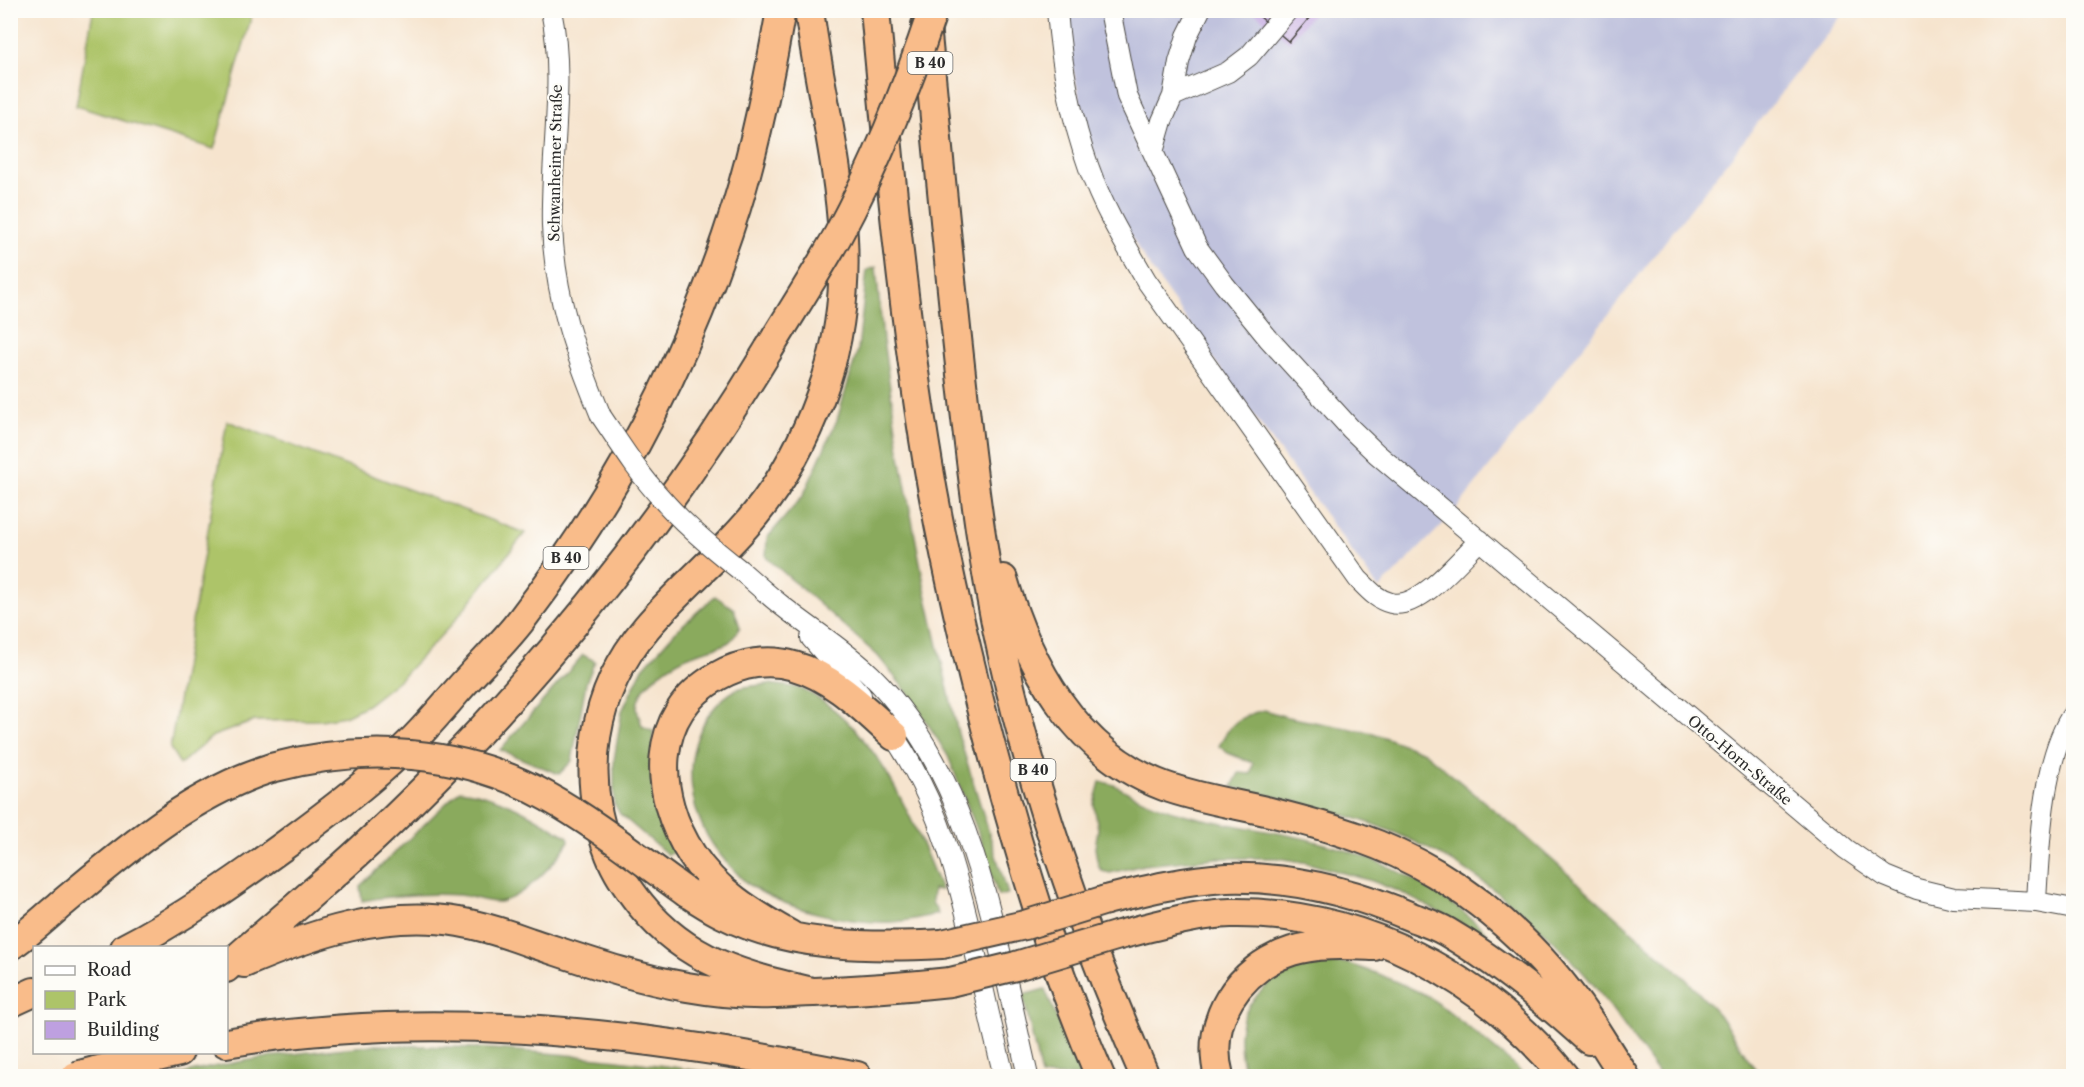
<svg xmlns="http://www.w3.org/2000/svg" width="2084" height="1087" font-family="'Libre Caslon Text',serif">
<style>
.industrial{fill:#c0c2dd}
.green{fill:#adc469;stroke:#6c784a;stroke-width:1.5}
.forest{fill:#8aaa5d;stroke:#5a6a44;stroke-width:1.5}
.building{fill:#bea0e0}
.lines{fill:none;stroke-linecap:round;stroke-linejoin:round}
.minor-casing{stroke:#494743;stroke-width:22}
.highway-casing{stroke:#494743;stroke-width:32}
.minor{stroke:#fff;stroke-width:20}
.highway{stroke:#f9bc8a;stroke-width:28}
.minor-bridge-casing{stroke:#494743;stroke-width:22;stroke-linecap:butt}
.highway-bridge-casing{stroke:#494743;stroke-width:32;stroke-linecap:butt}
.minor-bridge{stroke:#fff;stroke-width:20}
.highway-bridge{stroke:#f9bc8a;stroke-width:28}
.labels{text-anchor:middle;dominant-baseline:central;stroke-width:4.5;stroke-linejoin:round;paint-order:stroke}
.shield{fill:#fdfcf7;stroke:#6a6a68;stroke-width:1.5}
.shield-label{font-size:14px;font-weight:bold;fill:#2b2b2b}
.street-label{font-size:15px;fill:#2b2b2b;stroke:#fdfcf7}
</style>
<rect width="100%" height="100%" fill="#fdfcf7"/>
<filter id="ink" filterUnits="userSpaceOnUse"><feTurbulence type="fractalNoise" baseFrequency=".0167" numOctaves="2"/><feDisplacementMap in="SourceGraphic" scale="12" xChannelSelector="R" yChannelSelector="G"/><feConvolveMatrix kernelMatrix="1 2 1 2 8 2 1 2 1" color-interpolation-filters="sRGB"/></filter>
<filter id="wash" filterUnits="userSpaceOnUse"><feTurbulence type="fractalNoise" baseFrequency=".008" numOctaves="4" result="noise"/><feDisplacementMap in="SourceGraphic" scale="24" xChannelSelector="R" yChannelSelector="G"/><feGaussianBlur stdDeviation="1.35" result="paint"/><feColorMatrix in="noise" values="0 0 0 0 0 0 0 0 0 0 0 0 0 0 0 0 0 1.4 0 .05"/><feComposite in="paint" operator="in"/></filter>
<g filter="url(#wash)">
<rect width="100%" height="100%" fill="#f6e4ce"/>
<path class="industrial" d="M 1065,11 L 1845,11 L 1451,516 L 1379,589 L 1221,370 L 1146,261 L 1126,228 L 1110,194 L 1089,140 L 1070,57 Z"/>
<path class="green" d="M 93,11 L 253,11 L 214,149 L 76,106 Z
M 227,421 L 525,533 L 452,624 L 399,680 L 367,705 L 345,716 L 321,720 L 255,721 L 213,736 L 180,764 L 170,748 Z"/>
<path class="forest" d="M 876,267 L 883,340 L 900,456 L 925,589 L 958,733 L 1008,894 L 998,896 L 981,840 L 948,756 L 911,697 L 878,656 L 766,557 L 767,538 L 803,496 L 837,420 L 858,349 L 867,270 Z
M 715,596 L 734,609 L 740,627 C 736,632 734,639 729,642 C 719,648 708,649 697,653 C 676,660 638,682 637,708 C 637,713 641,721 642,726 L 653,731 L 652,787 L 662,829 L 675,852 L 668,855 L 620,814 L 614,803 L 614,760 L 622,711 L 643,668 L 676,631 Z
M 583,655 L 595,661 L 586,683 L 572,761 L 559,774 L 500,750 Z
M 769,684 C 779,686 792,685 801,689 C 876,723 912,819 941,890 L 933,889 L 932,902 L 938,914 C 924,917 908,921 893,922 C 848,924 788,910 749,885 C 743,881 738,874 733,869 C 692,829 676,767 708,716 C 715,706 726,694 738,689 C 746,685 760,686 769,684 Z
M 1264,710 L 1287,717 L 1373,733 L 1424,752 L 1523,834 L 1684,977 L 1719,1015 L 1760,1076 L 1660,1076 C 1638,1046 1616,1013 1593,984 C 1537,916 1461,857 1378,826 C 1330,809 1281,798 1232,787 L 1239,773 L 1251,774 L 1253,763 L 1228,753 L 1219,746 C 1230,723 1240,716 1264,710 Z
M 1100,782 C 1116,783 1120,789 1133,795 C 1147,801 1162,808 1176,812 C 1220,825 1266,829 1310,840 C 1375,855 1439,887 1487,933 L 1479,933 L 1402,893 L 1372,881 L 1308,863 L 1278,858 L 1217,858 L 1144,865 L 1110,873 L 1102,871 L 1098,865 L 1095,848 L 1098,829 L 1094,804 Z
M 460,790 C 500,795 534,816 568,837 L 569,841 C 557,861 521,902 496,902 C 484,902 472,896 459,895 C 426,893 395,895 362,901 L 360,886 Z
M 1346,963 L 1381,975 L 1428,996 L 1474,1032 L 1517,1068 L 1524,1076 L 1245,1076 C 1236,1039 1236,1011 1268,985 C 1272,981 1277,976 1282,973 C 1302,963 1325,964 1346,963 Z
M 1045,989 L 1080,1076 L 1041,1076 L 1023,995 Z
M 375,1045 C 495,1046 615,1057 733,1076 L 175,1076 C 240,1058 309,1052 375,1045 Z"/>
<g id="blocks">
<path class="building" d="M 1252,10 L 1316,10 L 1289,42 Z"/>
</g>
</g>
<g filter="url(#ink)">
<use href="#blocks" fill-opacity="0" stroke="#494743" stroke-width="1.5"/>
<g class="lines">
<defs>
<path id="minor" d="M 551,10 C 566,81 550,155 552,226 C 555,298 574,350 601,416
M 1057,10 C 1061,64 1071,118 1089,168 C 1103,208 1125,244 1146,280 L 1358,579 C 1368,589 1377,600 1391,603 C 1419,611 1461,558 1480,540
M 1110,10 L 1127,96 L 1197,247 L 1224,284 L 1268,338 L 1351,429 L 1377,454 L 1846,849 L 1885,876 L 1917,889 L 1954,898 L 2036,902 L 2074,909
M 1173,96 L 1228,72 L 1249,56 L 1288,10
M 1153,152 L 1162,121 L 1173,96 L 1179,62 L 1187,36 L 1200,10
M 740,570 C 754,582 767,594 781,605 C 811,629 844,649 871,675 C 975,777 996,941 1028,1076
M 811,638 L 861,695
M 887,727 C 941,800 962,891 981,978 C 988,1011 996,1044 1004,1076
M 2036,902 C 2039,848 2042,757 2074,712"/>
<path id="highway" d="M 809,10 C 826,137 867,252 826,380 C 812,423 792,465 765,502 C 731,548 684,583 647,627 C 592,692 579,776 610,855 C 617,873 629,890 641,905 C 687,962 744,976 812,992
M 875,10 C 889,162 903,314 928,464 C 944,558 966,651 990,743 C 1020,856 1054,969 1100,1076
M 926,25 C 938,147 949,270 963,392 C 973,482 984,572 1004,661 C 1036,804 1086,942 1145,1076
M 1003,579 C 1028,665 1075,753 1164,786 C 1200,799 1237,804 1274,813 C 1330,827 1385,843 1435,873 C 1497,910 1548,960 1588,1019 C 1601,1038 1612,1058 1625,1076
M 687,893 C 699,900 710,908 723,914 C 788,947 870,948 942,944
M 1106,900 C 1146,890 1186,880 1227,878 C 1290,876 1356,893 1414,918 C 1425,922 1437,926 1447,932 C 1498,962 1545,1000 1589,1040
M 790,935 C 753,914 715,891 692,855 C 653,795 649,714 718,676 C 741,663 769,658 794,666 C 833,677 864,709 894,736
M 1119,935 C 1156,926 1193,914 1231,913 C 1361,911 1483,976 1564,1076
M 10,946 C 28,934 44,919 60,905 C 125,851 189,794 271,768
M 125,948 C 181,919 234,882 285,845 C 330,812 375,778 414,739 C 430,723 444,706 458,690 C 479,666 503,644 522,619 C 617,495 689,357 736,208 C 756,144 769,77 781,10
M 244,963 C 312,934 384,909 459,922 C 483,926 507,934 529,942 C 581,959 633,978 687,987 C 715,992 744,995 773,994 C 786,994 800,992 814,992 C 860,990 904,987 950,982
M 226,968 C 254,942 284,918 312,893 C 357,855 400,814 441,772 C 566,644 677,502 769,349
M 10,1003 L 34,992
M 226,1043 C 436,1007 650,1034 857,1076
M 95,1071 L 179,1052
M 1219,1076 C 1204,1021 1238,968 1292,951 C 1317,943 1348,945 1374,946"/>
</defs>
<use href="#minor" class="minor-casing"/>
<use href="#highway" class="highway-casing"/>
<use href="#minor" class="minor"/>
<use href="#highway" class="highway"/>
<defs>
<path id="minor-bridge" d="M 601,416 C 620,444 638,473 661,498 C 684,525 712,548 740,570"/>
<path id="highway-bridge" d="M 769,349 C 792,311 816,274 838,235 C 877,163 907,88 933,10
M 271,768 C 364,743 463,749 548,797 C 595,823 642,861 687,893
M 942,944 L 1025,925 L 1106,900
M 950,982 L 1016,966 L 1119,935
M 76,1076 L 95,1071"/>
</defs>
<use href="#minor-bridge" class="minor-bridge-casing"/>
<use href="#highway-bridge" class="highway-bridge-casing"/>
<use href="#minor-bridge" class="minor-bridge"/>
<use href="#highway-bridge" class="highway-bridge"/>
</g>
</g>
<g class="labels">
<g class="shield">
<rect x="907.5" y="52" width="45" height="22" rx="4.5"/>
<rect x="543.5" y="547" width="45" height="22" rx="4.5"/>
<rect x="1010.5" y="759" width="45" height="22" rx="4.5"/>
</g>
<g class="shield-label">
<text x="930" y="63">B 40</text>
<text x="566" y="558">B 40</text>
<text x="1033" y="770">B 40</text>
</g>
<g class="street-label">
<text transform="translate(555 163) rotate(-89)">Schwanheimer Straße</text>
<text transform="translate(1740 760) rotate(40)">Otto-Horn-Straße</text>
</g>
</g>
<rect width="2084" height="1087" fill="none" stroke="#fdfcf7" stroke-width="36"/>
<rect x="33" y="946" width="195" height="108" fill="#fdfcf7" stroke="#a9a8a5" stroke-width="1.5"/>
<rect x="45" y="966" width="30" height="9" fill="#ffffff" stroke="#a9a8a5" stroke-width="1.5"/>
<text x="87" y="976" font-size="18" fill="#2b2b2b">Road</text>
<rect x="45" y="991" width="30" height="18" fill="#adc469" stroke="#a9a8a5" stroke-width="1.5"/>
<text x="87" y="1006" font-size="18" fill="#2b2b2b">Park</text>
<rect x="45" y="1021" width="30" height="18" fill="#bea0e0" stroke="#a9a8a5" stroke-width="1.5"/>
<text x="87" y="1036" font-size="18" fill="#2b2b2b">Building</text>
</svg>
